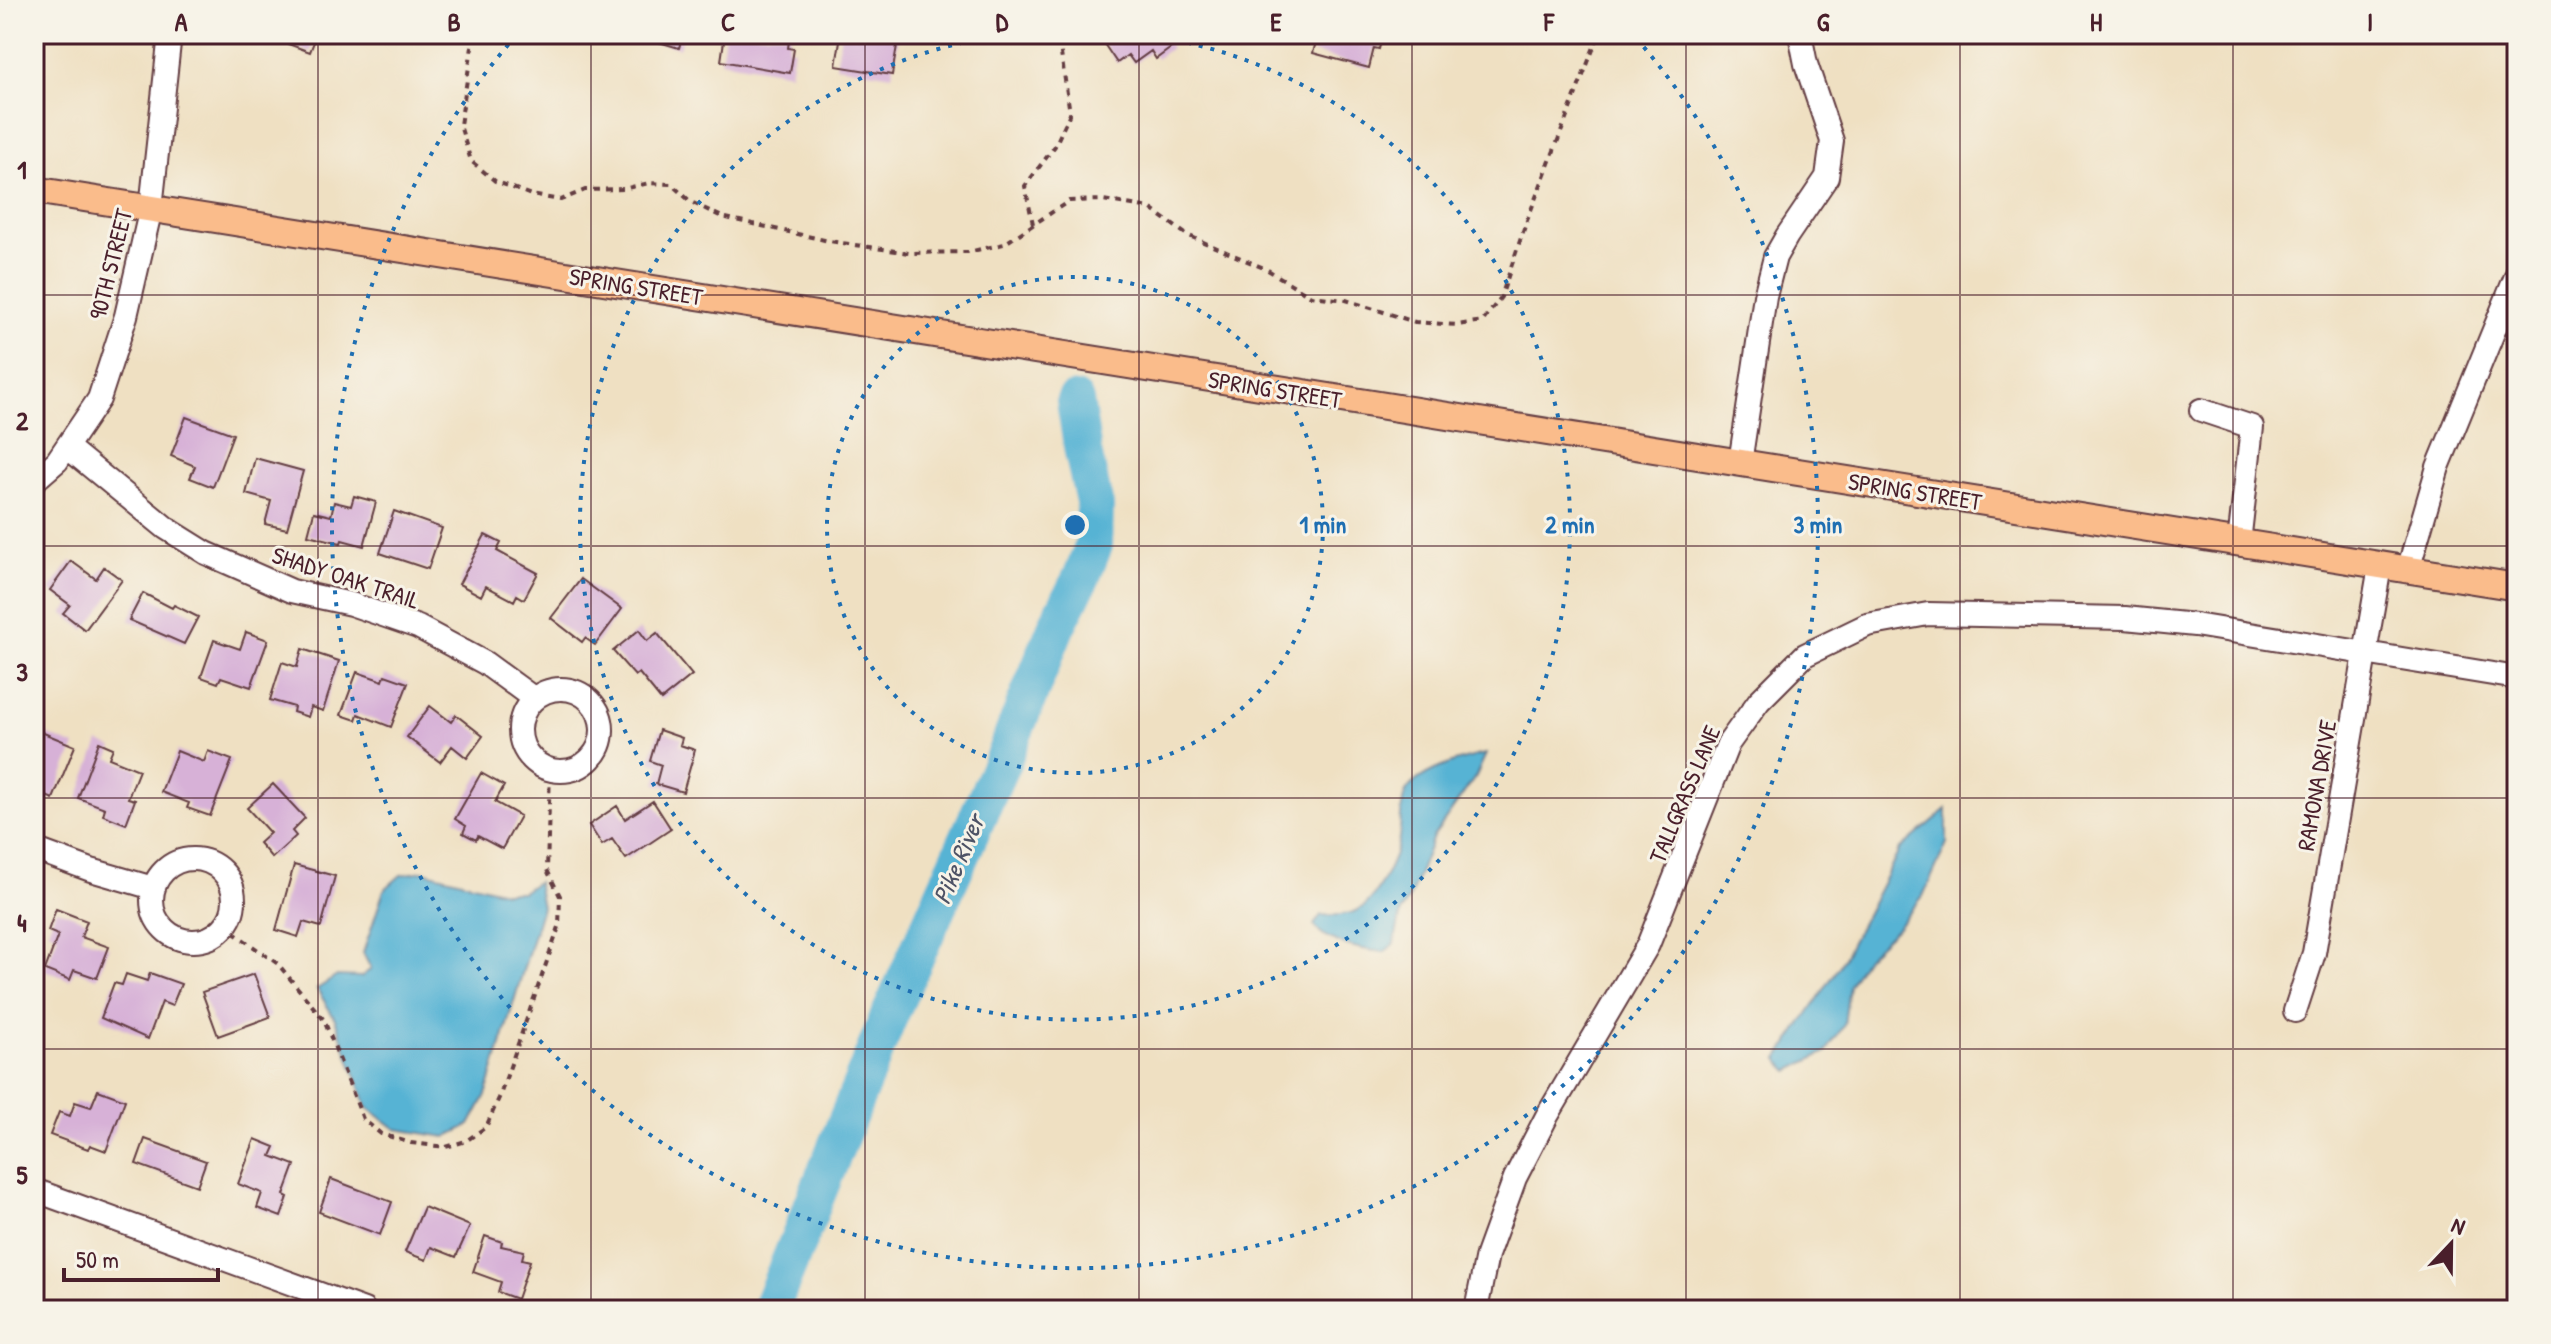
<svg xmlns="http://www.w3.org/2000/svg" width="2551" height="1344" font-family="'Patrick Hand',sans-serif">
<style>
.water{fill:#56b3d4;stroke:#506980;stroke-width:2}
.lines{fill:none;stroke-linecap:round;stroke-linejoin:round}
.river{stroke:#56b3d4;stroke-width:38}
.building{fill:#d7b1d7}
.minor-casing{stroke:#633c42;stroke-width:26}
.major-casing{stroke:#633c42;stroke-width:30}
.path{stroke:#633c42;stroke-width:4;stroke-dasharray:6 6;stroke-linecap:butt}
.minor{stroke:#fff;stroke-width:22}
.major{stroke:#fabc8b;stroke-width:26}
.grid{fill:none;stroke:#4a1f2b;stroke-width:2;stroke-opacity:0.55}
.ring{fill:none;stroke:#1f6fb2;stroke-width:4;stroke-dasharray:4 8}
.labels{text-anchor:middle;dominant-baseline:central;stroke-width:6;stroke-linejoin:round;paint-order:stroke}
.street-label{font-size:24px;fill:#4a1f2b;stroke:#f7f3e8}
.water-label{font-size:26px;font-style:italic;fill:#4e5366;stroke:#f7f3e8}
.centre{fill:#1f6fb2;stroke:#f7f3e8;stroke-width:4}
.ring-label{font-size:24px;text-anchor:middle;font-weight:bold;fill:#1f6fb2;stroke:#f7f3e8;stroke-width:6;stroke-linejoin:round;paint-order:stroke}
.neatline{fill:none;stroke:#4a1f2b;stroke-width:3}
.grid-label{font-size:26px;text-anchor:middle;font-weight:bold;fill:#4a1f2b}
</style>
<rect width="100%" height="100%" fill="#f7f3e8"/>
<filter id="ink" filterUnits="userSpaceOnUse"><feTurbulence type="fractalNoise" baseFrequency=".0125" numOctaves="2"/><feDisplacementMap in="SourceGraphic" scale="16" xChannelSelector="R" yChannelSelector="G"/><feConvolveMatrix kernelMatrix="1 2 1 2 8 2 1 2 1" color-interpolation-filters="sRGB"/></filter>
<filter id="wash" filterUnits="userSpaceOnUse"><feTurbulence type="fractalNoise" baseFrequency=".006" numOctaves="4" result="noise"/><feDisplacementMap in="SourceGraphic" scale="32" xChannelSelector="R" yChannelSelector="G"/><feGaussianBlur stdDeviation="1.8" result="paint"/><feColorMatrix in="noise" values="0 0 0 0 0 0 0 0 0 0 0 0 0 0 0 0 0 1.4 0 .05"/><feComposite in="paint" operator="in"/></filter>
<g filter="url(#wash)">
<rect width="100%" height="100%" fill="#efe0c2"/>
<path class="water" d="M 1486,754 L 1476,776 L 1433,837 L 1410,897 L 1401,912 L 1394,944 L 1384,952 C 1363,950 1325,943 1314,925 L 1321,915 C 1334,916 1351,916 1363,907 C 1377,897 1395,859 1398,843 C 1402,827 1399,809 1405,794 C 1415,772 1464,758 1486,754 Z
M 1947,809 L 1947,843 L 1923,896 L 1896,929 L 1866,957 L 1849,985 L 1844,1025 L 1826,1052 L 1789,1071 L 1778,1059 L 1839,967 L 1900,849 Z
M 423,871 L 504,892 L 522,892 L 537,882 L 542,907 L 486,1095 L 470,1125 L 446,1137 L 396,1129 L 367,1107 L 335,1019 L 317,989 L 337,976 L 361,977 L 371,969 L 363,953 L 384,890 L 401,875 Z"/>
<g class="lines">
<path class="river" d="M 770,1310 L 887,1021 L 1002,762 L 1057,625 L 1081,578 L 1094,545 L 1095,506 L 1083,452 L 1075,401"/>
</g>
<g id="blocks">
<path class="building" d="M 273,34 L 317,34 L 310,52 L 272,38 Z
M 643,34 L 683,34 L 679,48 L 642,37 Z
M 725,34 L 790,34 L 788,48 L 794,49 L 790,73 L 721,61 Z
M 841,34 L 899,34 L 892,75 L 836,66 Z
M 1100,34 L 1180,34 L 1168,43 L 1171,48 L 1156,59 L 1151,51 L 1134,63 L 1128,55 L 1117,63 L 1098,35 Z
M 1318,34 L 1383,34 L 1379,49 L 1374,48 L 1369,68 L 1313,53 Z
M 186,417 L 233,434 L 213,487 L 190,478 L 195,466 L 171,456 Z
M 255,458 L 303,471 L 287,529 L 265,524 L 271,501 L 246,494 Z
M 354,496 L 376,502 L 364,546 L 342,540 L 341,543 L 308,535 L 314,512 L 331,516 L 334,502 L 351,506 Z
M 394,511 L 442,528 L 428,569 L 380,553 Z
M 485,535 L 501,543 L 497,551 L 538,573 L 524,599 L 517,595 L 514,601 L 486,586 L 481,596 L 459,584 Z
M 71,561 L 96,579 L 104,567 L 122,580 L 85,630 L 63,613 L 70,605 L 50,590 Z
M 581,579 L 622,609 L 595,645 L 585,638 L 582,642 L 551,618 Z
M 143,593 L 172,608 L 174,605 L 198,617 L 184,644 L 129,620 Z
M 639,630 L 647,641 L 657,633 L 692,675 L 661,700 L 639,673 L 635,676 L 613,651 Z
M 246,632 L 268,640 L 251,687 L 221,677 L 218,683 L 201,677 L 214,640 L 240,649 Z
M 302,649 L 339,661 L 323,711 L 311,707 L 308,717 L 293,712 L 294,707 L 270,700 L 282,662 L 297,667 Z
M 357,672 L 383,681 L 385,675 L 408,683 L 391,727 L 358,714 L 356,720 L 341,715 Z
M 430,706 L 451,722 L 456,715 L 483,736 L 467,758 L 452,746 L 440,762 L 407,737 Z
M 34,729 L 75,746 L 53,799 L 34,791 L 41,769 L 34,766 Z
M 659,730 L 682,738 L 680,745 L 695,750 L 683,792 L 656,784 L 661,765 L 650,761 Z
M 99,742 L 113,748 L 109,758 L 139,770 L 128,798 L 135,800 L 126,824 L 103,815 L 105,808 L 78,798 Z
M 177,751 L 204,762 L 208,751 L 232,760 L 210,816 L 187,808 L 189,803 L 161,792 Z
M 481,773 L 504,786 L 495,802 L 520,816 L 502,849 L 478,836 L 476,840 L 463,833 L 466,826 L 455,819 Z
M 273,784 L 305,818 L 292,831 L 296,836 L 272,858 L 259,843 L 270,833 L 247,808 Z
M 653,801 L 671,829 L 626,859 L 612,839 L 602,845 L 589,825 L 617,806 L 625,819 Z
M 294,865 L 335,876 L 321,927 L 303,922 L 298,937 L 276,930 Z
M 56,909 L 87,921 L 81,937 L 109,947 L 97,978 L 74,970 L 70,980 L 45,970 L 58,935 L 48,931 Z
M 150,973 L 181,984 L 172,1006 L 162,1002 L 148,1039 L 101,1018 L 114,983 L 122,985 L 126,974 L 147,981 Z
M 254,974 L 270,1017 L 218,1036 L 202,992 Z
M 34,1073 L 42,1076 L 34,1097 Z
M 98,1090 L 125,1100 L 106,1151 L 90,1145 L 88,1149 L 50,1135 L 59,1112 L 70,1116 L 75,1102 L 91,1107 Z
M 145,1139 L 206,1161 L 197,1186 L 136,1164 Z
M 255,1139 L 275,1147 L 271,1156 L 295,1165 L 284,1195 L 288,1197 L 281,1217 L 257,1208 L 262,1193 L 238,1184 Z
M 331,1179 L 392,1202 L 380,1235 L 319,1212 Z
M 424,1207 L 470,1226 L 456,1257 L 431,1247 L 426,1260 L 405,1252 Z
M 485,1236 L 502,1242 L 501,1246 L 524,1251 L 522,1259 L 530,1261 L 517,1299 L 498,1292 L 501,1282 L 473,1272 Z
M 34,1286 L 43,1290 L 34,1310 Z
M 86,1302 L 103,1310 L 82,1310 Z"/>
</g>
</g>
<g filter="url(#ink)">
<use href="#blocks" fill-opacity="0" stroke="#633c42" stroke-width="2"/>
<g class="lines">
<defs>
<path id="minor" d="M 2201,410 L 2252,427 L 2239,543
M 67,447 L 166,528 L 206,553 L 292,591 L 351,604 L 418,627 L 485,663 L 533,698
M 1740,463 L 1765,296 L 1775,257 L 1787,236 L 1827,177 L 1832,141 L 1806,64 L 1800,34
M 34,481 L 57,461 L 99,399 L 126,316 L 151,208 L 170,34
M 2408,570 L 2438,467 L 2517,274
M520 730a41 41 0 1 1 82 0a41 41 0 1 1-82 0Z
M 34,849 L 91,870 L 153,888
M152 900a41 41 0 1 1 82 0a41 41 0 1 1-82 0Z
M 2295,1011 L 2314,953 L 2380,566
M 34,1190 L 364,1310
M 1476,1310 L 1487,1255 L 1515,1178 L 1547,1116 L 1648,945 L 1728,744 L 1759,701 L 1805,655 L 1867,625 L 1928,614 L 2125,618 L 2195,625 L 2517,678"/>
<path id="major" d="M 34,190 L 2517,587"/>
</defs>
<use href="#minor" class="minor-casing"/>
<use href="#major" class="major-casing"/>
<path class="path" d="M 474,34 L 460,125 L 471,161 L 495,181 L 531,195 L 561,200 L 585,190 L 623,189 L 649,183 L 671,184 L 691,202 L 722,217 L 829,241 L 909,253 L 968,252 L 1004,244 L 1069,201 L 1103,200 L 1150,208 L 1187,235 L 1266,269 L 1311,296 L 1346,300 L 1415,322 L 1457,325 L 1483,321 L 1501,297 L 1526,223 L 1599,34
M 1908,34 L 1926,41
M 1033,224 L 1025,186 L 1055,146 L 1070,113 L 1058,34
M 221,931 L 234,933 L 278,964 L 324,1020 L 363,1119 L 381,1134 L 411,1143 L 446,1147 L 466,1141 L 486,1127 L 499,1098 L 559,927 L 560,896 L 547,870 L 550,770"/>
<use href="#minor" class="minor"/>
<use href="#major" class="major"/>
</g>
</g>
<path class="grid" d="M 318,34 L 318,1310M 591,34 L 591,1310M 865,34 L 865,1310M 1139,34 L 1139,1310M 1412,34 L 1412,1310M 1686,34 L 1686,1310M 1960,34 L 1960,1310M 2233,34 L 2233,1310M 34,295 L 2517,295M 34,546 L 2517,546M 34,798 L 2517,798M 34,1049 L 2517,1049"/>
<g class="ring">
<circle cx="1075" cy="525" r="248"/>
<path d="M1140 34A495 495 0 1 1 1010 34"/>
<path d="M1636 38A743 743 0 1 1 514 38"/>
</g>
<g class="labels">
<g class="street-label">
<text transform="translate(110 264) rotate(-76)">90TH STREET</text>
<text transform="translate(636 286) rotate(9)">SPRING STREET</text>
<text transform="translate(1275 389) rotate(9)">SPRING STREET</text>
<text transform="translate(1915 491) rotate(9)">SPRING STREET</text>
<text transform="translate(346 577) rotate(18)">SHADY OAK TRAIL</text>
<text transform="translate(2316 785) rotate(-80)">RAMONA DRIVE</text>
<text transform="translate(1684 794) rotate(-67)">TALLGRASS LANE</text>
</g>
<g class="water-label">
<text transform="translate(958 859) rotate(-67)">Pike River</text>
</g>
</g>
<circle cx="1075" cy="525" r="12" class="centre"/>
<g class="ring-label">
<text x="1323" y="533">1 min</text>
<text x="1570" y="533">2 min</text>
<text x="1818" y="533">3 min</text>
</g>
<rect width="2551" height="1344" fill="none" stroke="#f7f3e8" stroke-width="88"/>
<g transform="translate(2451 1244) rotate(22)" stroke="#f7f3e8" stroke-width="6" paint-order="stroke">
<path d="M0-6L14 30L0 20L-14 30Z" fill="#4a1f2b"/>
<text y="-12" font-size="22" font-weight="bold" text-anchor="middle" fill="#4a1f2b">N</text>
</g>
<path d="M64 1268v12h154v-12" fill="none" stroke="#4a1f2b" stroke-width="4"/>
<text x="76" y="1268" font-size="24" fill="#4a1f2b" stroke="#f7f3e8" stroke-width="6" paint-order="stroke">50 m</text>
<rect x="44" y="44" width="2463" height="1256" class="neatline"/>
<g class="grid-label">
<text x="181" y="31">A</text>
<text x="454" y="31">B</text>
<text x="728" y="31">C</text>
<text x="1002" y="31">D</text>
<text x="1276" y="31">E</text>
<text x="1549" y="31">F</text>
<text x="1823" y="31">G</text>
<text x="2096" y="31">H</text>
<text x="2370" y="31">I</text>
<text x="22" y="179">1</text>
<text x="22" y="430">2</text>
<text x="22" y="681">3</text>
<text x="22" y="932">4</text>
<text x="22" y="1184">5</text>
</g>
</svg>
